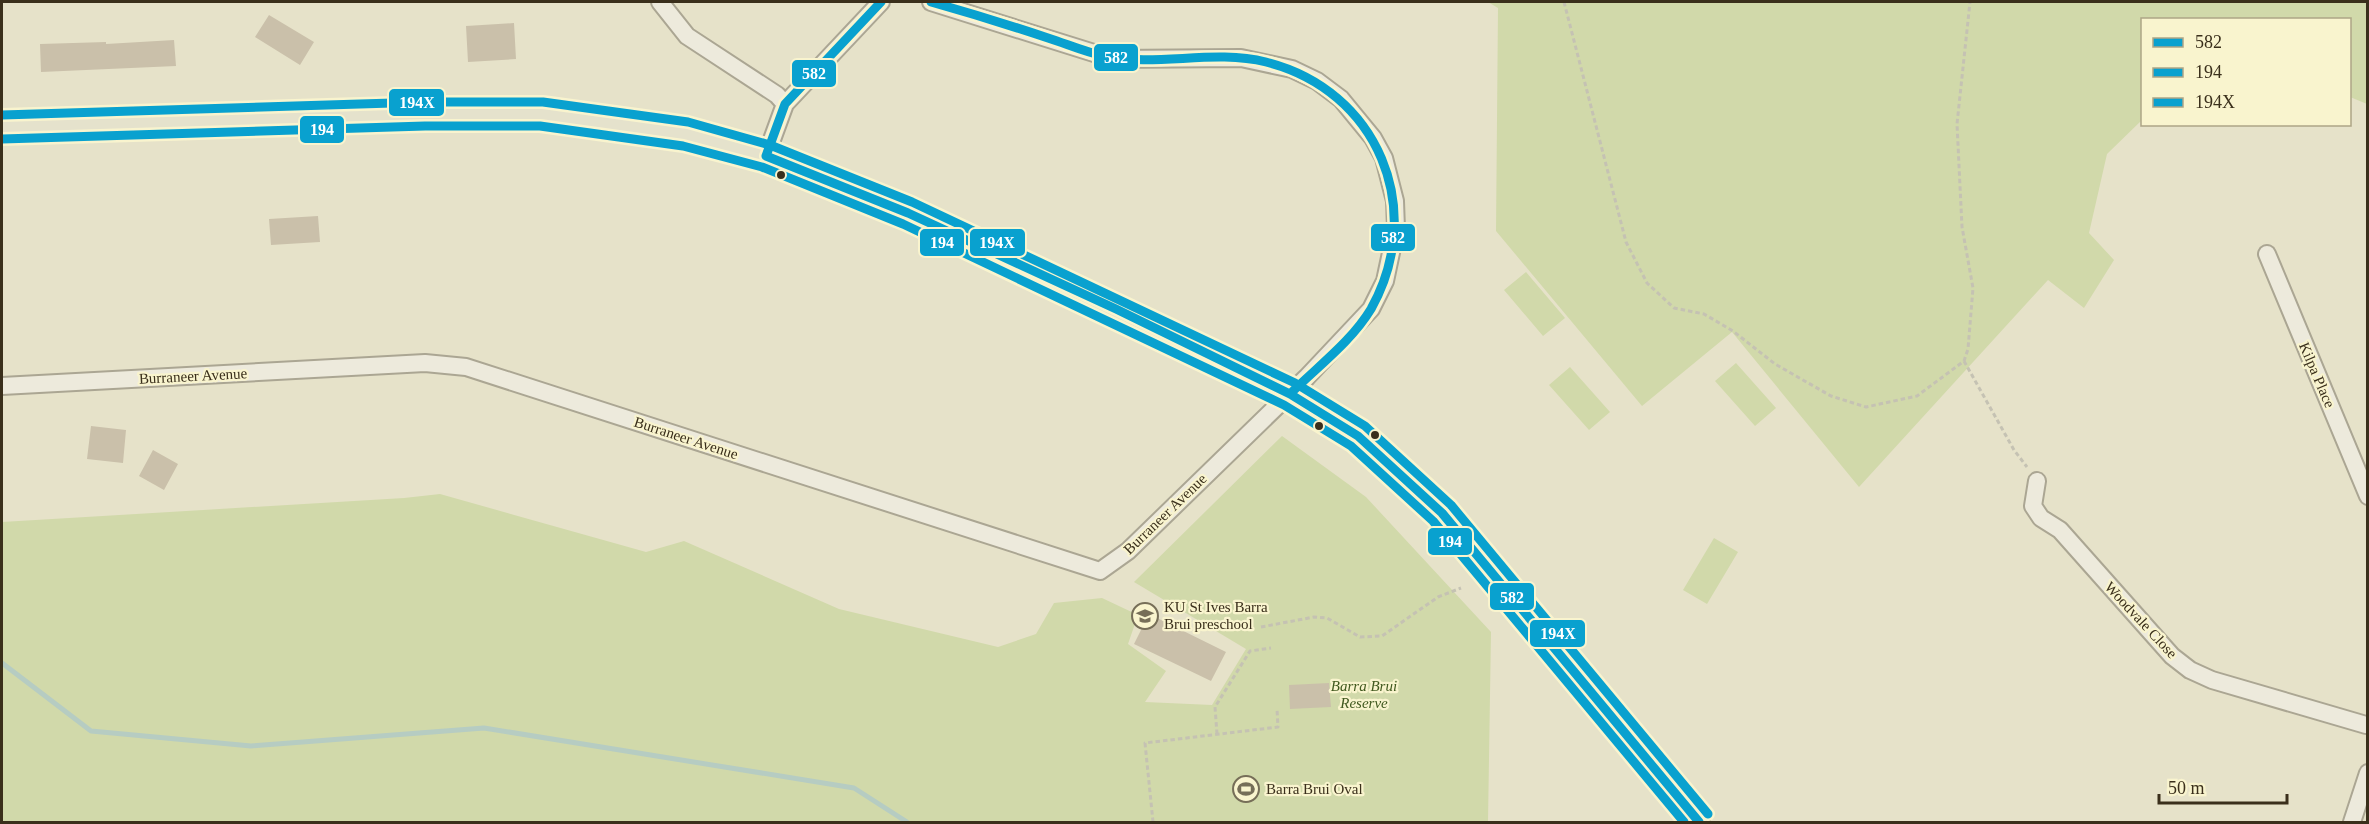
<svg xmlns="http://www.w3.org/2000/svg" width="2369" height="824" font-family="'Times New Roman',serif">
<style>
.green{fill:#d1d9aa}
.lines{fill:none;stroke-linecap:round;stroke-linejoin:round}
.stream{stroke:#b6ccc2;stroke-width:5}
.building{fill:#cac0aa}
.minor-casing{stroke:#aba693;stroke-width:20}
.major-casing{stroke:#908b7a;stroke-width:24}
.path{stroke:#c5c2b3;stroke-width:3;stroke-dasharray:4.5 3;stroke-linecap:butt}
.minor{stroke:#edeadc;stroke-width:16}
.major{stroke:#e5e2cc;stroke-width:21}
.bus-1-casing{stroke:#f9f4ce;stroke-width:14}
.bus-2-casing{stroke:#f9f4ce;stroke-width:14}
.bus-3-casing{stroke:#f9f4ce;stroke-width:14}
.bus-1{stroke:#09a1cf;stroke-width:9}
.bus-2{stroke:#09a1cf;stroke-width:9}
.bus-3{stroke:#09a1cf;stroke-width:9}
.bus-dot{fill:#3a2f1b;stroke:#f9f4ce;stroke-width:2}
.labels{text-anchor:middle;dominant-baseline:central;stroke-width:4.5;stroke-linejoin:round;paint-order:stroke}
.street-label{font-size:15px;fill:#3a2f1b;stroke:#f9f4ce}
.poi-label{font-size:15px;fill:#3a2f1b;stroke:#f9f4ce;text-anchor:start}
.park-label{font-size:15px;font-style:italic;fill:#41591f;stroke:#f9f4ce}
.line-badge{stroke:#f9f4ce;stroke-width:2}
.badge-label{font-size:16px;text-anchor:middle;font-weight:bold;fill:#fff}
</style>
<rect width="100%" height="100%" fill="#e6e2c9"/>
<path class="green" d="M 1488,2 L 2367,2 L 2367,104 L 2350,97 L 2350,20 L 2142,20 L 2142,120 L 2107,154 L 2089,233 L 2114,260 L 2084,308 L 2048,280 L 1859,487 L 1732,332 L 1642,406 L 1496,231 L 1498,8 Z
M 1526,272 L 1565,318 L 1543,336 L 1504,290 Z
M 1736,363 L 1776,408 L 1755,426 L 1715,381 Z
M 1570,367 L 1610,412 L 1589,430 L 1549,385 Z
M 1282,436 L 1366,497 L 1491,632 L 1488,822 L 2,822 L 2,522 L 404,498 L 440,494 L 646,552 L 684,541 L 839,609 L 998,647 L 1036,634 L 1054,603 L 1102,598 L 1138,615 L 1128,644 L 1166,671 L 1145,702 L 1212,705 L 1246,649 L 1134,582 Z
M 1714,538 L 1738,552 L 1707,604 L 1683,590 Z"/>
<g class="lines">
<path class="stream" d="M 2,663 L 91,731 L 251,746 L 484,728 L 854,788 L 907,822"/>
</g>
<path class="building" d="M 269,15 L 314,42 L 300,65 L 255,37 Z
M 514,23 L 516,59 L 468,62 L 466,26 Z
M 174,40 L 176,66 L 41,72 L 40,44 L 106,42 L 106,44 Z
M 318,216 L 320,242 L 271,245 L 269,219 Z
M 91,426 L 126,430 L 123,463 L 87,459 Z
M 153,450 L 178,464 L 164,490 L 139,476 Z
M 1149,614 L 1226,652 L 1211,681 L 1134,644 Z
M 1329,683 L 1331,707 L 1290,709 L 1289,685 Z"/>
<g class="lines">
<defs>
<path id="minor" d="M 660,2 L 687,36 L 777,95 L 785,104
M 766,156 L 785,104 L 881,2
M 2267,254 L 2368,496
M 2,386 L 425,363 L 466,367 L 1100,571 L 1128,551 L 1307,377 L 1371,309 L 1385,281 L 1396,229 L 1395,201 L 1384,158 L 1373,138 L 1341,99 L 1317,81 L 1292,69 L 1241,58 L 1113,59 L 931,2
M 2037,481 L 2033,506 L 2041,518 L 2060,530 L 2172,656 L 2190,670 L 2212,680 L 2366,725
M 2352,822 L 2368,773"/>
<path id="major" d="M 2,127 L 425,114 L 541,114 L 685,134 L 766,156 L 908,213 L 1290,394 L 1358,436 L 1442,513 L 1699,822"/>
</defs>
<use href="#minor" class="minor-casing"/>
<use href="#major" class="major-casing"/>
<path class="path" d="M 1564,2 L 1626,242 L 1647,283 L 1674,308 L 1704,314 L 1733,331 L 1775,364 L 1831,396 L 1866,407 L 1917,396 L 1964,361 L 1968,349 L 1973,288 L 1962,227 L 1957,124 L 1970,2
M 1964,361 L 2014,450 L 2027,467
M 1261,627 L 1314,617 L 1327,618 L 1360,637 L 1382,636 L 1438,597 L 1461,588
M 1217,734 L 1215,707 L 1250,651 L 1271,648
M 1153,822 L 1145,743 L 1278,727 L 1277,709"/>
<use href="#minor" class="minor"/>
<use href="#major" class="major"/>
<defs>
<path id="bus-1" d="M 931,2 C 970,13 1009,25 1048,38 C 1067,44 1085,52 1104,56 C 1158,67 1213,49 1266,62 C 1378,90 1427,209 1371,309 C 1351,342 1317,367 1290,394
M 766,156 L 908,213 L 1116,309 L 1290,394 L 1358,436 L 1442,513 L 1699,822
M 766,156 L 785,104 L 881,2"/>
<path id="bus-2" d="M 2,139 L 425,126 L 540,126 L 683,146 L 762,167 L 903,224 L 1284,405 L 1351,446 L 1433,521 L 1684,822"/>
<path id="bus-3" d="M 2,115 L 425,102 L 543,102 L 688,122 L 770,145 L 912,202 L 1295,383 L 1365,426 L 1451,505 L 1708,814"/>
</defs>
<use href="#bus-1" class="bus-1-casing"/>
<use href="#bus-2" class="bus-2-casing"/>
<use href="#bus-3" class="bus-3-casing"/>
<use href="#bus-1" class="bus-1"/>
<use href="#bus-2" class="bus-2"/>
<use href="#bus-3" class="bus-3"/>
</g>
<defs>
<symbol id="school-ring" viewBox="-11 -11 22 22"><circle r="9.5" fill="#f9f4ce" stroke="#766e58" stroke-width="1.5"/><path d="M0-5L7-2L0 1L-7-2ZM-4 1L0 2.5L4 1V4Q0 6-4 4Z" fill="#766e58"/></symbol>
<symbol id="stadium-ring" viewBox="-11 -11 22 22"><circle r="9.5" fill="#f9f4ce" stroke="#766e58" stroke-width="1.5"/><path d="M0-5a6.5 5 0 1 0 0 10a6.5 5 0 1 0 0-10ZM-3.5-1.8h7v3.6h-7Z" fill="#766e58"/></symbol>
</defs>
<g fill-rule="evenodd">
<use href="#school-ring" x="1130" y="601" width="30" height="30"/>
<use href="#stadium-ring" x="1231" y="774" width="30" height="30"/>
</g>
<g class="bus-dot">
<circle cx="781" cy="175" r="5"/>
<circle cx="1319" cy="426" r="5"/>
<circle cx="1375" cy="435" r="5"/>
</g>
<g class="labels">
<g class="street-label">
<text transform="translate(2317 375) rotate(67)">Kilpa Place</text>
<text transform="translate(193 376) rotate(-3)">Burraneer Avenue</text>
<text transform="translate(686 438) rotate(18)">Burraneer Avenue</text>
<text transform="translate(1165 514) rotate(-44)">Burraneer Avenue</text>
<text transform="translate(2141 620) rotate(47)">Woodvale Close</text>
</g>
<g class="poi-label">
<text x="1164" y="607">KU St Ives Barra<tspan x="1164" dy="17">Brui preschool</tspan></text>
<text x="1266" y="789">Barra Brui Oval</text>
</g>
<g class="park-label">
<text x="1364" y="686">Barra Brui<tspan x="1364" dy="17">Reserve</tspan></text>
</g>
</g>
<g class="line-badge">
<rect x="1093" y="43" width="46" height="29" rx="6" fill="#09a1cf"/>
<rect x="791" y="59" width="46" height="29" rx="6" fill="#09a1cf"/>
<rect x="388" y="88" width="57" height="29" rx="6" fill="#09a1cf"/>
<rect x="299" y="115" width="46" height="29" rx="6" fill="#09a1cf"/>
<rect x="1370" y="223" width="46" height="29" rx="6" fill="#09a1cf"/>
<rect x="969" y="228" width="57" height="29" rx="6" fill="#09a1cf"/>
<rect x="919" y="228" width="46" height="29" rx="6" fill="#09a1cf"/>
<rect x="1427" y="527" width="46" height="29" rx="6" fill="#09a1cf"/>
<rect x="1489" y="582" width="46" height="29" rx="6" fill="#09a1cf"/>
<rect x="1529" y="619" width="57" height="29" rx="6" fill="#09a1cf"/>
</g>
<g class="badge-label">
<text x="1116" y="63">582</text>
<text x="814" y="79">582</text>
<text x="417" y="108">194X</text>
<text x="322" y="135">194</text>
<text x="1393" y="243">582</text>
<text x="997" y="248">194X</text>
<text x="942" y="248">194</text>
<text x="1450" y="547">194</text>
<text x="1512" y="603">582</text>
<text x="1558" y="639">194X</text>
</g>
<rect width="2369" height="824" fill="none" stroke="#3a2f1b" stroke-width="6"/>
<rect x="2141" y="18" width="210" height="108" fill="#f9f4ce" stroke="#ada586" stroke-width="1.5"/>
<rect x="2153" y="38" width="30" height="9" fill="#09a1cf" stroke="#ada586" stroke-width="1.5"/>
<text x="2195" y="48" font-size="18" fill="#3a2f1b">582</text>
<rect x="2153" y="68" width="30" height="9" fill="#09a1cf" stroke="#ada586" stroke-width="1.5"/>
<text x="2195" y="78" font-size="18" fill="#3a2f1b">194</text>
<rect x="2153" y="98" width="30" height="9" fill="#09a1cf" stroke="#ada586" stroke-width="1.5"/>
<text x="2195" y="108" font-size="18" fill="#3a2f1b">194X</text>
<path d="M2159 794v9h128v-9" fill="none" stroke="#3a2f1b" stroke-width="3"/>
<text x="2168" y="794" font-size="18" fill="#3a2f1b" stroke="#f9f4ce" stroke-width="4.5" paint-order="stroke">50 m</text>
</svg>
